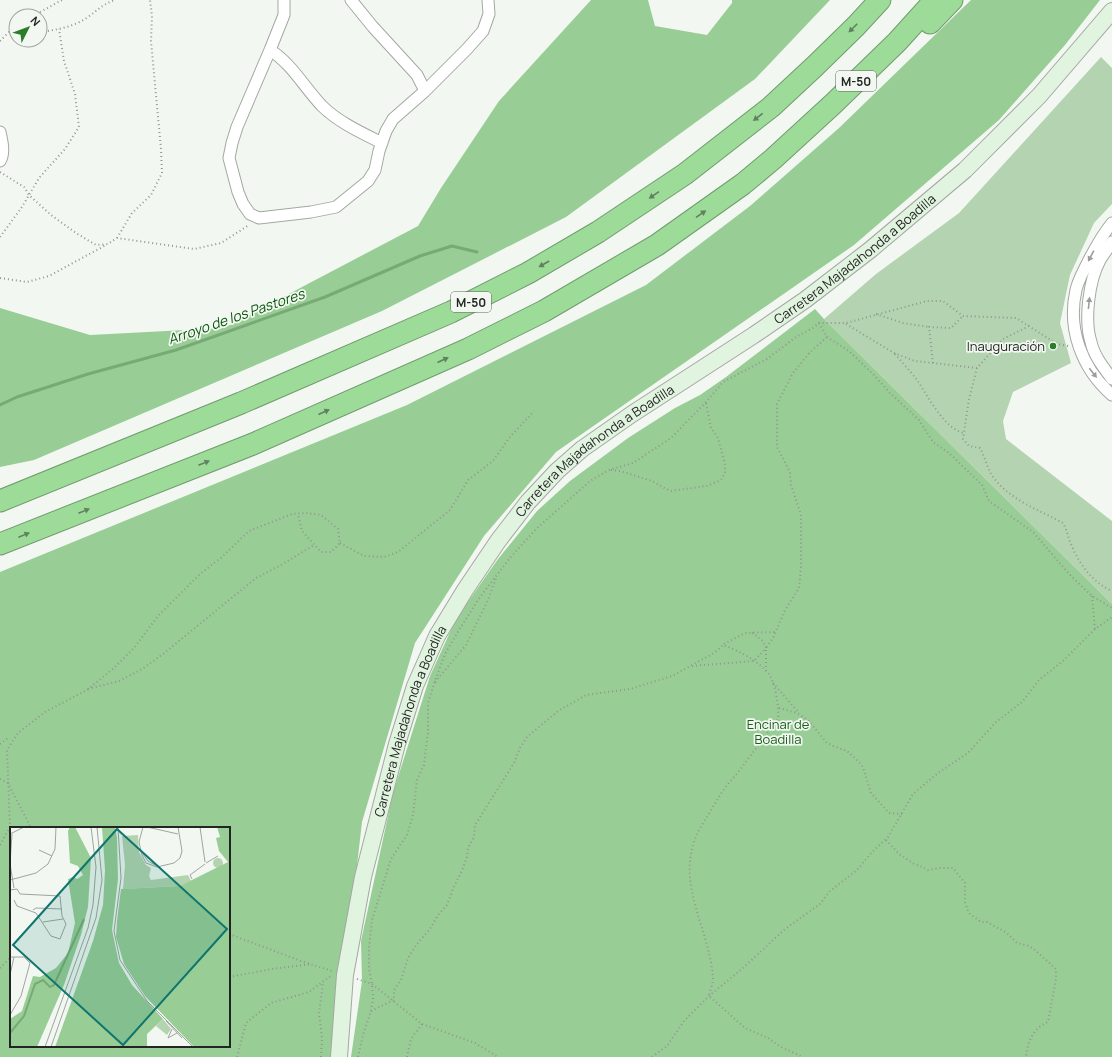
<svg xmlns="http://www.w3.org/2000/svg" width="1112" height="1057" font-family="Manrope,sans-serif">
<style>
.green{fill:#b4d4b1}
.forest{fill:#99cd96;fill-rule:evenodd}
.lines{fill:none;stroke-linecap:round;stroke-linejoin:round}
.stream{stroke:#78aa75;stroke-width:3}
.street-casing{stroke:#a3a8a2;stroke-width:13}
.secondary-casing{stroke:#a3a8a2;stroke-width:18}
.highway-casing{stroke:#729b6f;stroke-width:23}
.path{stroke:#929691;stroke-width:2;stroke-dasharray:1 3;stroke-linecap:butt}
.street{stroke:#fff;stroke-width:11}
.secondary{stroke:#e1f4e0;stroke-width:16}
.highway{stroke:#9cdb98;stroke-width:21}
.oneway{fill:#60805e}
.oneway2{fill:#9c9d9c}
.poi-dot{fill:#2a7e2a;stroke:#f2f8f1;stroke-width:1.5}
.labels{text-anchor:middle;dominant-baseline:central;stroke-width:3.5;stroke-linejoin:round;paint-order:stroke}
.shield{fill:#f2f8f1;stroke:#616461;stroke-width:1}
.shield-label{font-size:12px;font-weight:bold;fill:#232523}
.street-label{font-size:13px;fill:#232523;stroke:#f2f8f1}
.poi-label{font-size:13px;fill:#232523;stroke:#f2f8f1;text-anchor:end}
.park-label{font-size:13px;fill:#195f19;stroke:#f2f8f1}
.water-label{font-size:14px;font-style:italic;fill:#0b560e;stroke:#f2f8f1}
.inset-river{fill:none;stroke:#78aa75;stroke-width:2}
.inset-road{fill:none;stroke:#9fa49f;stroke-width:1}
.view{fill:#0f766e;fill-opacity:0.15;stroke:#0f766e;stroke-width:2}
.inset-edge{fill:none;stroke:#232523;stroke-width:2}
</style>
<rect width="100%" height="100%" fill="#f2f8f1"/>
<path class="green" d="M 1101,57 L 1112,68 L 1112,204 L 1094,223 L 1070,275 L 1060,323 L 1071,363 L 1013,392 L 1003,421 L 1006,439 L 1112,521 L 1112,604 L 824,319 L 876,274 L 959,213 Z"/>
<path class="forest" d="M 591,0 L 648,0 L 655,26 L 707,35 L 732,3 L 732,0 L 830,0 L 755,79 L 566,217 L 382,311 L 34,460 L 0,467 L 0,308 L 90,335 L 224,328 L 418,226 L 441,188 L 499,101 Z
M 971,0 L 1100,0 L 1065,45 L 999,120 L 854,245 L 556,452 L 484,536 L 415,643 L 362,822 L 335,1057 L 0,1057 L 0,572 L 407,405 L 646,285 L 750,206 L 839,128 ZM 11,828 L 229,828 L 229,1046 L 11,1046 Z
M 815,309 L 824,319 L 1112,604 L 1112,1057 L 351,1057 L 362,981 L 361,941 L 393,793 L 430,676 L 456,619 L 498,559 L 537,511 L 570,481 L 628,438 L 675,408 L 700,395 L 726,377 Z"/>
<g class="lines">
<path class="stream" d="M 0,405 L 17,397 L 88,374 L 176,350 L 325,297 L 420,256 L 452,246 L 477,252"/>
<defs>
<path id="street" d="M 284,0 L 284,15 L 270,50 L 237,127 L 232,143 L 229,158 L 238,192 L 243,204 L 250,214 L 259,218 L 311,212 L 336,207 L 368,181 L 375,170 L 379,151 L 386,131 L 393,119 L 425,91 L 467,49 L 483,31 L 489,14 L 488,0
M 351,0 L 373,27 L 417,75 L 425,91
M 270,50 C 292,64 304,87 322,106 C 338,122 362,133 382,143
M 0,132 C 2,141 5,153 0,161
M 1112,223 C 1099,239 1090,257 1081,276 C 1079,281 1077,285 1076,290 C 1067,329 1082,369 1112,395
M 1112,242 C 1108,248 1104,254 1100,260 C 1089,280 1084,320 1091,342 C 1094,356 1104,368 1112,379"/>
<g id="secondary">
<path id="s1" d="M 339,1057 L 345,975 L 363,877 L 397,744 L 415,686 L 437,636 L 465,590 L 498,541 L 528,502 L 557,471 L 582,449 L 632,414 L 754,335 L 805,300 L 870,250 L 965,170 L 1039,96 L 1112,11"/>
</g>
<path id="highway" d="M 930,23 L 952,0
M 0,501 L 241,403 L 451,312 L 528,273 L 598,232 L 685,174 L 771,107 L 814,67 L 856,26 L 880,0
M 0,544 L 253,444 L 468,349 L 544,311 L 657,245 L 743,184 L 773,159 L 833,104 L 897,42 L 935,0"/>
</defs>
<use href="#street" class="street-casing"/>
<use href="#secondary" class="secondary-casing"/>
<use href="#highway" class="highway-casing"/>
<path class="path" d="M 33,16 L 62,0
M 40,32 C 56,30 74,27 88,17 C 98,10 103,4 115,0
M 0,41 L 16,25
M 0,172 L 24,187 L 29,195 L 51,215 L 76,233 L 96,245 L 108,244 L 117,238 L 194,249 L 221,243 L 249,225
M 0,237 L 22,207 L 39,178 L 65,149 L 79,127 L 75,94 L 64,61 L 59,29
M 117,238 L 132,213 L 151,195 L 162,173 L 161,149 L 151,41 L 152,16 L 150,0
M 0,278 L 27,282 L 49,276 L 106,245
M 876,314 L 903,323 L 929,327
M 819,323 L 827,337 L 849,351 L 873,374 L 890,393 L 919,420 L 933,442 L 949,453 L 982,485 L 989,501 L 1033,532 L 1070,575 L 1092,596 L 1112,608
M 846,324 L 894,353 L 915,361 L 977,368
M 1029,326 L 1003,339 L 977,368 L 969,399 L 963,439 L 969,446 L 980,448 C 985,457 987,468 993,477 C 1010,500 1039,510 1063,523 C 1067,530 1068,537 1071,544 C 1079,564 1092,582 1112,591
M 895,354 C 902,362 910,371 917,380 C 928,396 944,429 964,433
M 933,363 L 929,327 L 951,328 L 963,316
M 611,470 L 620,471 L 652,481 L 670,491 L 707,486 L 721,480 L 725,473 L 725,465 L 718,438 L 711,428 L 706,403
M 340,543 L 364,556 L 384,557 L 398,552 L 450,510 L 468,480 L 493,461 L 509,438 L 534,411
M 1092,596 L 1095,629
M 724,644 L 745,633 L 775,632
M 692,666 L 754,661 L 766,648 L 763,641 L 751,632
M 766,671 L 766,648 L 773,638 L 785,610 L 799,588 L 801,568 L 801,515 L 791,485 L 790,472 L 777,447 L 777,404 L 793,373 L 810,352 L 827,337
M 435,682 L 466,645 L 488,600 L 496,578
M 773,683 L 799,713
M 88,689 L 119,681 L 142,669 L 163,654 L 256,578 L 281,565 L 314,545
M 779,708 L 797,713 L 808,720 L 826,742 L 833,746 L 847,751 L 856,759 L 863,767 L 871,793 L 889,813 L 902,814
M 0,744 L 9,737
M 0,779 L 8,783 L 31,828
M 886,840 L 899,854 L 914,864 L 920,866 L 928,870 L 940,868 L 953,868 L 965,883 L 965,902 L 968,911 L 970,914 L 981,922 L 987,922 L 1007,933 L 1017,943 L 1029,946 L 1036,951 L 1056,969 L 1056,979 L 1048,1022 C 1034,1027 1027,1042 1026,1057
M 0,845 L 10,827 L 7,750 L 18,733 L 45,712 L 87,690 L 114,668 L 134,648 L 158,616 L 200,574 L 222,557 L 249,531 L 292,514 L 306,513 L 321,515 L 338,529 L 340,543 L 331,552 L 321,552 L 302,531 L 298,514
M 229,934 L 301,961 L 332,971
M 0,968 L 11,957
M 229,977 L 272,969 L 311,964
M 357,979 L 372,984 L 422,1024 L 475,1043 L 498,1057
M 371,1011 L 394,1000 L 394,990 L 401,980 L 408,958 L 417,944 L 430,929 L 438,915 L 447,905 L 453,889 L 463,868 L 467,857 L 468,848 L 474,837 L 475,825 L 514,763 L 520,748 L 527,737 L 558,711 L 586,695 L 630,689 L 672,676 L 714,653 L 723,645 C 739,651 757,660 768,673 C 776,683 779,708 778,719 L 736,775 C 724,787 717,800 708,815 C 704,822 698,830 695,839 C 677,886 710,931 713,978 C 713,984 710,990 709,996 L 745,1028 L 768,1038 L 781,1047 L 803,1057
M 237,1057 L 246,1023 L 271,1003 L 309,992 L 332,975
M 321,1057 L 322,1038 L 319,1014 L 323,983
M 358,1057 L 363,1035 L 371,1011 L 373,999 L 372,984 L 369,968 L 369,948 L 372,920 L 391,859 L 407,835 L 413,815 L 417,780 L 424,765 L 428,732 L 428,703 L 435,681 L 445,654 L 459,630 L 480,597 L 510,558 L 536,529 L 590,481 L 609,470 L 633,463 L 671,438 L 706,402 L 723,382 L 767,359 L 796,337 L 813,328 L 819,323 L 846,323 L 927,301 L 943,301 L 963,316 L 1016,318 L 1057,344 L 1068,346
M 407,1057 L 411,1039 L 422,1024
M 652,1057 L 667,1046 L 684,1021 L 709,996 L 743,968 L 785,929 L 820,904 L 830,891 L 857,870 L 872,852 L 888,837 L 913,794 L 938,773 L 968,753 L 996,722 L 1022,702 L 1039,680 L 1064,660 L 1095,629 L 1112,617"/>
<use href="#street" class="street"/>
<use href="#secondary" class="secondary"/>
<use href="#highway" class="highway"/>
</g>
<defs><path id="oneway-solid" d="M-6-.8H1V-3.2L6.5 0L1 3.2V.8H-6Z"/></defs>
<g class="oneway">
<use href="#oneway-solid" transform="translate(853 28) rotate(135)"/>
<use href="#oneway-solid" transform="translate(758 117) rotate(142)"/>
<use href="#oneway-solid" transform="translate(654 195) rotate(146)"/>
<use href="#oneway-solid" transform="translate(701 214) rotate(-35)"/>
<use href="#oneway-solid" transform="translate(544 264) rotate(150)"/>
<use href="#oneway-solid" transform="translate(443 360) rotate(-24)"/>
<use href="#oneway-solid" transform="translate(324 412) rotate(-24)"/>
<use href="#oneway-solid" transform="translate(204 463) rotate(-22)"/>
<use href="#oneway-solid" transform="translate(84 511) rotate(-22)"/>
<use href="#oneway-solid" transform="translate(24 535) rotate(-22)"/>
</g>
<g class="oneway2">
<use href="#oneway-solid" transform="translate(1091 256) rotate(118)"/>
<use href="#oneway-solid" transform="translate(1089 303) rotate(-84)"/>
<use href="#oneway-solid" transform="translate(1093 373) rotate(52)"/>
</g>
<circle class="poi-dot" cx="1053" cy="346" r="4"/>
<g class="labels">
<g class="shield">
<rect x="836" y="71" width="40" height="20" rx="3"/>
<rect x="451" y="292" width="40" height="20" rx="3"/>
</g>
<g class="shield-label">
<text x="856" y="81">M-50</text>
<text x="471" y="302">M-50</text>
</g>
<g class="street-label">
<text stroke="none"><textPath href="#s1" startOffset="1005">Carretera Majadahonda a Boadilla</textPath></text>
<text stroke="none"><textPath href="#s1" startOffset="681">Carretera Majadahonda a Boadilla</textPath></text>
<text stroke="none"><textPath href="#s1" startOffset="345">Carretera Majadahonda a Boadilla</textPath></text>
</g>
<g class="poi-label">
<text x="1045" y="346">Inauguración</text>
</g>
<g class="park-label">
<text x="778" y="724">Encinar de<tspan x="778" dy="15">Boadilla</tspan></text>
</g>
<g class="water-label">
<text transform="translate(236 316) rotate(-19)">Arroyo de los Pastores</text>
</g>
</g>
<g transform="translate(10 827)">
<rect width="220" height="220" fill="#f2f8f1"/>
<path d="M 128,8 L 129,25 L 136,38 L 141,41 L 139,49 L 141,53 L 178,48 L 181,54 L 170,59 L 113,62 L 115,38 L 112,9 ZM203 36a5 5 0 1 1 10 0a5 5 0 1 1-10 0ZM 153,192 L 161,202 L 157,208 L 146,199 Z" fill="#b4d4b1"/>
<path d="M 60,0 L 65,0 L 81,31 L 78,80 L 71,108 L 54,158 L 27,220 L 0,220 L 0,192 L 12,184 L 23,149 L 30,150 L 46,141 L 58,126 L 65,96 L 58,52 L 63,50 L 67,52 L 73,48 L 68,39 L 60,36 L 58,4 ZM 92,0 L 105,0 L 107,11 L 108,52 L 102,103 L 109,136 L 122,158 L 153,192 L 137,207 L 137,220 L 45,220 L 83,114 L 93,78 L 95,43 ZM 207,0 L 220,0 L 220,220 L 184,220 L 135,169 L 114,137 L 106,110 L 107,94 L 111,62 L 170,59 L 218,35 L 209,24 L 206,11 L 210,10 Z" fill="#99cd96"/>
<path class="inset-river" d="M 0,206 L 14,189 L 25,157 L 33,153 L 40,160 L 44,158 L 74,92"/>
<path class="inset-road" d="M 108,0 L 111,51 L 104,104 L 110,133 L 137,174 L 183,220M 133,0 L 129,15 L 132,28 L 136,36 L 147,40 L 164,36 L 170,31 L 172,24 L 168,0M 137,0 L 168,7M 190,0 L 195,35M 0,7 L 14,0M 2,7 L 0,37 L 4,61M 29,23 L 42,29M 133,27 L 138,34 L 145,38M 196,36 L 208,29M 182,52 L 180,48 L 195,37M 0,53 L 26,46 L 38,37 L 45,22 L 46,0M 0,63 L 7,62 L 10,67M 4,73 L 7,79 L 26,86 L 41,109 L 50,112 L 56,97 L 52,89 L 50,69 L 10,67M 23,83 L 26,81 L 52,82M 33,95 L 53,92M 0,130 L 14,130 L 20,136 L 11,169 L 0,188M 0,148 L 4,130M 156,194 L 172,211M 162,202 L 158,211 L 167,206M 35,220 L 78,101 L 83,78 L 86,40 L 81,0M 41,220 L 86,91 L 92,53 L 87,0"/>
<path class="view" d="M 107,2 L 217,102 L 113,218 L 3,118 Z"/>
<rect width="220" height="220" class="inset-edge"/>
</g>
<g transform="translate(28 28) rotate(48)"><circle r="19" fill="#f2f8f1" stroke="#9fa49f"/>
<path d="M0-3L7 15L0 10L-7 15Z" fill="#2a7e2a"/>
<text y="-6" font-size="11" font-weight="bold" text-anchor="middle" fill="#232523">N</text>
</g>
</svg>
